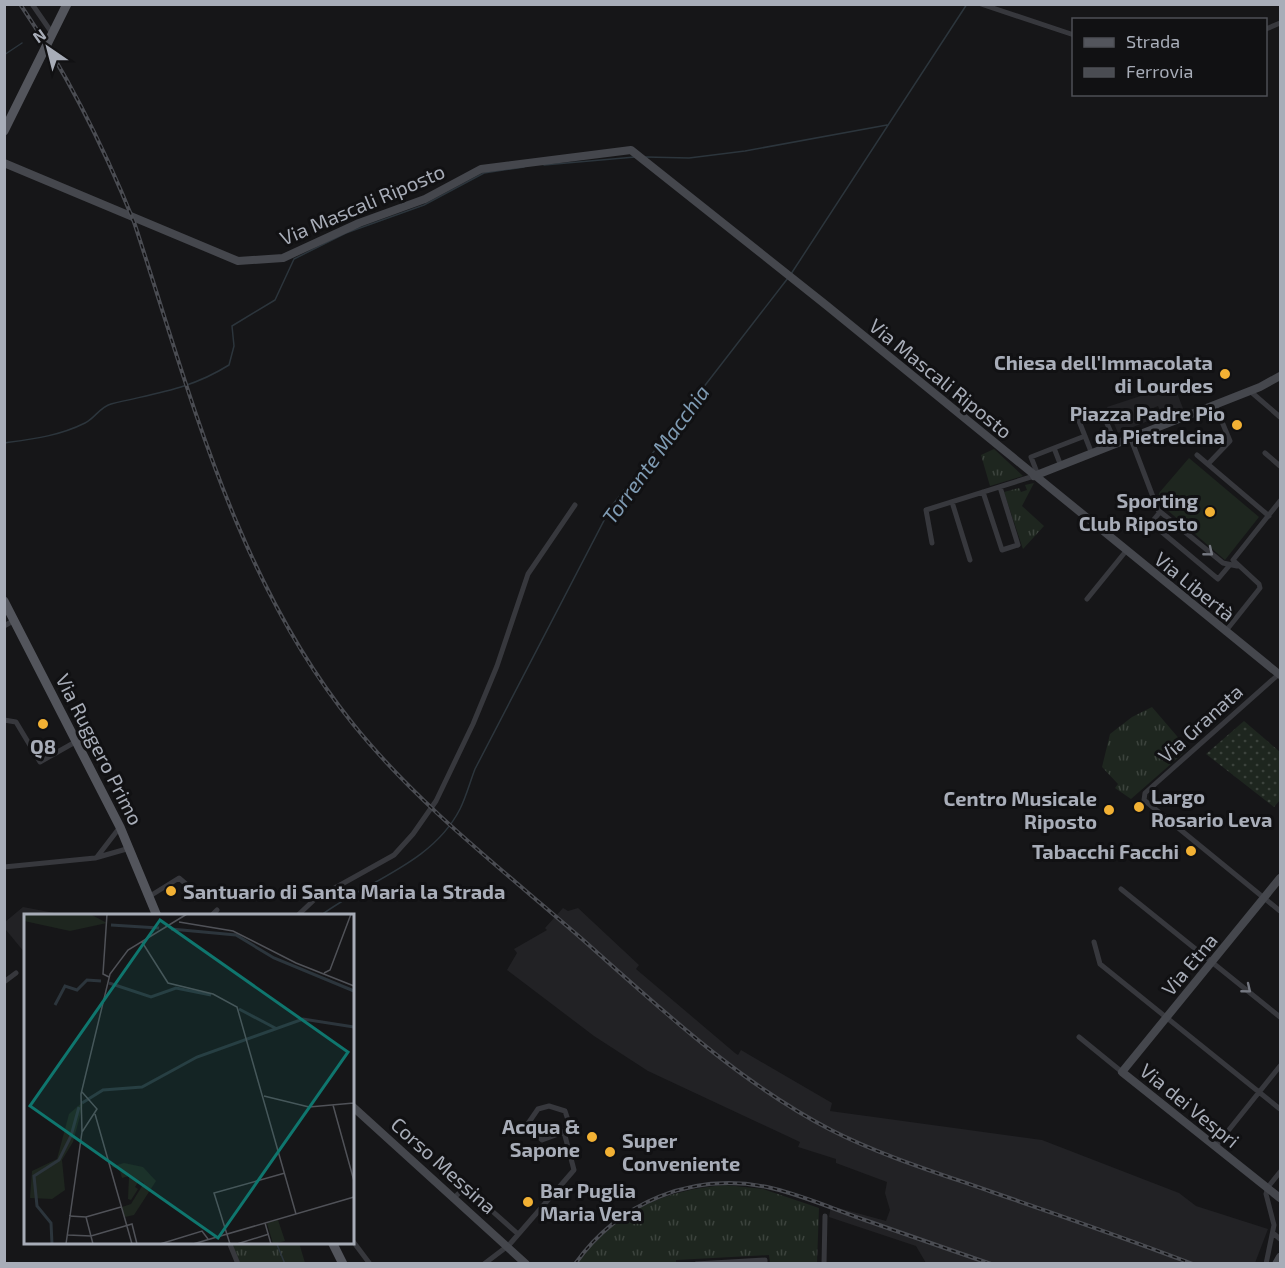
<svg xmlns="http://www.w3.org/2000/svg" width="1285" height="1268" font-family="'Exo 2',sans-serif">
<style>
.built{fill:#222225}
.grass{fill:url(#grass-tufts)}
.park{fill:url(#park-dots)}
.pitch{fill:#1e261f}
.lines{fill:none;stroke-linecap:round;stroke-linejoin:round}
.stream{stroke:#2c353c;stroke-width:1.5}
.street{stroke:#37383d;stroke-width:5}
.secondary{stroke:#45474d;stroke-width:8}
.primary{stroke:#53555c;stroke-width:9}
.rail-casing{stroke:#4a4c52;stroke-width:4}
.rail{stroke:#111113;stroke-width:1.5;stroke-dasharray:4.5;stroke-linecap:butt}
.oneway{stroke:#757881}
.poi-dot{fill:#f2b134;stroke:#111113;stroke-width:2}
.labels{text-anchor:middle;dominant-baseline:central;stroke-width:6;stroke-linejoin:round;paint-order:stroke}
.street-label{font-size:20px;fill:#a8adb8;stroke:#111113}
.poi-label{font-size:20px;font-weight:bold;fill:#a8adb8;stroke:#111113;text-anchor:end}
.water-label{font-size:21px;font-style:italic;fill:#7f9bb3;stroke:#111113}
.inset-river{fill:none;stroke:#2c353c;stroke-width:3}
.inset-road{fill:none;stroke:#505258;stroke-width:1.5}
.view{fill:#0f766e;fill-opacity:0.15;stroke:#0f766e;stroke-width:3}
.inset-edge{fill:none;stroke:#a8adb8;stroke-width:3}
</style>
<defs>
<pattern id="grass-tufts" width="24" height="20" patternUnits="userSpaceOnUse" patternTransform="scale(1.5)"><rect width="24" height="20" fill="#1e261f"/><path d="M3 7l-1-3M5 7V3M7 7l1-3M15 17l-1-3M17 17v-4M19 17l1-3" fill="none" stroke="#3c433d"/></pattern>
<pattern id="park-dots" width="8" height="8" patternUnits="userSpaceOnUse" patternTransform="scale(1.5)"><rect width="8" height="8" fill="#1e261f"/><path d="M2 2h.1M6 6h.1" fill="none" stroke="#3c433d" stroke-width="1.8" stroke-linecap="round"/></pattern>
</defs>
<rect width="100%" height="100%" fill="#161618"/>
<path class="built" d="M 1174,385 L 1184,411 L 1164,419 L 1158,406 L 1149,410 L 1153,419 L 1118,433 L 1107,407 Z
M 23,907 L 65,915 L 26,916 L 25,953 L 6,930 L 5,922 Z
M 563,908 L 568,911 L 578,908 L 639,965 L 636,969 L 735,1053 L 738,1055 L 741,1050 L 832,1103 L 830,1111 L 1042,1140 L 1179,1193 L 1196,1206 L 1268,1229 L 1255,1263 L 926,1263 L 916,1246 L 829,1217 L 831,1206 L 886,1221 L 890,1210 L 885,1193 L 887,1182 L 836,1163 L 836,1159 L 798,1147 L 800,1142 L 648,1071 L 594,1036 L 507,970 L 517,953 L 514,949 L 547,930 L 545,928 Z"/>
<path class="grass" d="M 994,449 L 1023,476 L 990,486 L 981,455 Z
M 1034,483 L 1022,506 L 1044,526 L 1023,549 L 1004,492 L 1019,488 L 1021,492 L 1027,490 L 1025,485 Z
M 1152,707 L 1188,749 L 1131,799 L 1115,788 L 1118,784 L 1102,767 L 1110,734 L 1132,717 Z
M 726,1185 L 763,1189 L 819,1208 L 817,1263 L 770,1263 L 769,1255 L 676,1260 L 676,1264 L 577,1263 C 610,1212 668,1189 726,1185 Z
M 231,1243 L 299,1243 L 305,1263 L 240,1263 Z"/>
<path class="park" d="M 1244,721 L 1280,752 L 1280,800 L 1274,807 L 1206,754 Z"/>
<path class="pitch" d="M 1189,458 L 1259,517 L 1225,560 L 1158,502 L 1159,493 Z"/>
<g class="lines">
<path class="stream" d="M 4,55 L 22,43
M 646,157 L 689,158 L 745,151 L 887,125
M 544,165 L 635,157
M 791,274 L 967,4
M 4,443 C 33,439 59,436 85,423 C 95,418 100,407 111,404 C 155,393 189,390 229,365 L 234,346 L 232,326 L 275,300 L 294,259 L 346,233 L 424,205 L 484,173 L 524,167
M 320,916 C 366,881 432,864 460,809 C 466,797 470,782 475,769 L 611,507 L 788,278
M 276,1242 L 285,1264"/>
<path class="street" d="M 32,4 L 52,33
M 981,4 L 1074,35
M 1266,29 L 1280,23
M 1250,391 L 1280,417
M 1131,439 L 1158,510 L 1223,563 L 1237,566
M 1265,453 L 1280,466
M 1092,454 L 1079,421 L 1102,412 L 1116,444
M 1197,455 L 1269,516
M 1208,464 L 1230,441 L 1215,405
M 1061,466 L 1054,448 L 1085,436
M 1038,475 L 1031,457 L 1054,448
M 983,492 L 1002,550 L 1018,545 L 1000,487
M 952,502 L 970,560
M 1160,512 L 1151,523 L 1218,579 L 1229,566
M 932,543 L 926,510 L 1034,476
M 1087,599 L 1126,551
M 4,626 L 13,621
M 1225,632 L 1260,588 L 1259,584 L 1233,560 L 1280,501
M 1279,674 L 1145,793 L 1144,800 L 1280,911
M 4,720 L 16,722 L 40,762 L 77,741
M 97,857 L 120,827
M 4,867 L 95,858 L 130,848
M 1121,889 L 1280,1017
M 150,896 L 179,878 L 193,890
M 211,916 L 217,910
M 297,916 L 315,899 L 394,855 L 413,834 L 436,801 L 473,724 L 497,666 L 528,574 L 575,505
M 1094,942 L 1100,964 L 1280,1109
M 4,982 L 16,973
M 1079,1037 L 1122,1072
M 549,1106 L 565,1111 L 569,1123 L 564,1132 L 542,1140 L 527,1125 L 538,1109 Z
M 1216,1146 L 1280,1066
M 455,1197 L 465,1187 L 518,1234
M 1273,1233 L 1280,1239
M 352,1240 L 370,1264
M 229,1242 L 238,1264
M 484,1264 L 509,1245 L 574,1170 L 564,1132
M 696,1264 L 765,1260 L 765,1264
M 824,1264 L 825,1216
M 1266,1264 L 1274,1225 L 1266,1194 L 1268,1187 L 1280,1172"/>
<path class="secondary" d="M 4,163 L 238,261 L 283,258 L 359,223 L 425,199 L 481,169 L 631,150 L 826,305 L 1280,675
M 1034,476 L 1260,387 L 1280,376
M 1280,878 L 1122,1072 L 1280,1198
M 352,1106 L 526,1264
M 1276,1264 L 1280,1257"/>
<path class="primary" d="M 4,131 L 67,4
M 4,601 L 120,827 L 157,916
M 332,1242 L 343,1264"/>
<defs>
<path id="rail" d="M 20,4 C 67,73 103,145 134,222 C 191,395 236,579 353,724 C 419,806 503,870 582,939 C 661,1009 737,1081 831,1130 C 882,1156 938,1173 992,1192 C 1059,1215 1127,1239 1193,1264
M 575,1264 C 619,1202 692,1172 767,1187 C 799,1194 831,1208 862,1219 C 904,1234 948,1249 991,1264"/>
</defs>
<use href="#rail" class="rail-casing"/>
<use href="#rail" class="rail"/>
</g>
<defs><path id="oneway-chevron" d="M-2-3.5L2.5 0L-2 3.5" fill="none" stroke-width="1.6" stroke-linecap="round" stroke-linejoin="round" transform="scale(1.5)"/></defs>
<g class="oneway">
<use href="#oneway-chevron" transform="translate(1209 552) rotate(39)"/>
<use href="#oneway-chevron" transform="translate(1247 989) rotate(39)"/>
</g>
<g class="poi-dot">
<circle cx="1225" cy="374" r="6"/>
<circle cx="1237" cy="425" r="6"/>
<circle cx="1210" cy="512" r="6"/>
<circle cx="43" cy="724" r="6"/>
<circle cx="1139" cy="807" r="6"/>
<circle cx="1109" cy="810" r="6"/>
<circle cx="1191" cy="851" r="6"/>
<circle cx="171" cy="891" r="6"/>
<circle cx="592" cy="1137" r="6"/>
<circle cx="610" cy="1152" r="6"/>
<circle cx="528" cy="1202" r="6"/>
</g>
<g class="labels">
<g class="street-label">
<text transform="translate(362 204) rotate(-23)">Via Mascali Riposto</text>
<text transform="translate(941 378) rotate(39)">Via Mascali Riposto</text>
<text transform="translate(1195 586) rotate(39)">Via Libertà</text>
<text transform="translate(1200 723) rotate(-42)">Via Granata</text>
<text transform="translate(100 749) rotate(63)">Via Ruggero Primo</text>
<text transform="translate(1189 964) rotate(-50)">Via Etna</text>
<text transform="translate(1190 1105) rotate(39)">Via dei Vespri</text>
<text transform="translate(444 1165) rotate(42)">Corso Messina</text>
</g>
<g class="poi-label">
<text x="1213" y="362">Chiesa dell'Immacolata<tspan x="1213" dy="23">di Lourdes</tspan></text>
<text x="1225" y="413">Piazza Padre Pio<tspan x="1225" dy="23">da Pietrelcina</tspan></text>
<text x="1198" y="500">Sporting<tspan x="1198" dy="23">Club Riposto</tspan></text>
<text x="43" y="746" text-anchor="middle">Q8</text>
<text x="1151" y="796" text-anchor="start">Largo<tspan x="1151" dy="23">Rosario Leva</tspan></text>
<text x="1097" y="798">Centro Musicale<tspan x="1097" dy="23">Riposto</tspan></text>
<text x="1179" y="851">Tabacchi Facchi</text>
<text x="183" y="891" text-anchor="start">Santuario di Santa Maria la Strada</text>
<text x="580" y="1126">Acqua &amp;<tspan x="580" dy="23">Sapone</tspan></text>
<text x="622" y="1140" text-anchor="start">Super<tspan x="622" dy="23">Conveniente</tspan></text>
<text x="540" y="1190" text-anchor="start">Bar Puglia<tspan x="540" dy="23">Maria Vera</tspan></text>
</g>
<g class="water-label">
<text transform="translate(655 454) rotate(-54)">Torrente Macchia</text>
</g>
</g>
<g transform="translate(24 914)">
<rect width="330" height="330" fill="#161618"/>
<path d="M 0,0 L 66,0 L 83,9 L 46,17 L 0,7 ZM 60,187 L 49,228 L 38,246 L 41,276 L 28,285 L 6,284 L 8,257 L 33,245 L 45,200 ZM 100,249 L 119,253 L 132,267 L 110,301 L 101,303 L 98,293 L 107,290 L 120,269 L 105,261 L 114,268 L 111,273 L 114,275 L 107,286 L 104,285 L 105,262 L 98,264 L 95,254 L 86,253 Z" fill="#1e261f"/>
<path d="M 254,306 L 261,327 L 249,330 L 243,309 Z" fill="#1e261f"/>
<path class="inset-river" d="M 87,11 L 135,14M 147,15 L 212,21 L 250,44 L 330,77M 85,69 L 127,83 L 152,74 L 187,81M 31,91 L 41,72 L 53,76 L 63,66 L 77,67M 215,95 L 253,115M 58,189 L 79,176 L 118,173 L 173,143 L 279,105 L 330,113M 28,330 L 27,309 L 13,292 L 10,262 L 35,246 L 47,222 L 55,193"/>
<path class="inset-road" d="M 83,0 L 79,60 L 85,63M 155,8 L 209,17 L 272,49 L 330,72M 118,28 L 144,69 L 189,80 L 213,93 L 272,300M 300,59 L 306,56 L 327,0M 240,182 L 285,193 L 330,189M 330,190 L 330,102M 309,191 L 330,267M 71,200 L 108,330M 58,218 L 57,180 L 86,60 L 104,36 L 163,0M 45,302 L 62,303 L 97,293M 62,303 L 69,330M 241,309 L 247,330M 44,321 L 67,322 L 108,310 L 113,330M 42,330 L 58,218 L 73,195 L 58,178M 136,330 L 178,317 L 184,325M 169,330 L 330,283M 206,330 L 190,279 L 261,259M 213,330 L 245,320"/>
<path class="view" d="M 136,6 L 324,138 L 194,324 L 6,192 Z"/>
<rect width="330" height="330" class="inset-edge"/>
</g>
<rect width="1285" height="1268" fill="none" stroke="#a8adb8" stroke-width="12"/>
<rect x="1072" y="18" width="195" height="78" fill="#111113" stroke="#4d4f55" stroke-width="1.5"/>
<rect x="1084" y="38" width="30" height="9" fill="#53555c" stroke="#4d4f55" stroke-width="1.5"/>
<text x="1126" y="48" font-size="18" fill="#a8adb8">Strada</text>
<rect x="1084" y="68" width="30" height="9" fill="#4a4c52" stroke="#4d4f55" stroke-width="1.5"/>
<text x="1126" y="78" font-size="18" fill="#a8adb8">Ferrovia</text>
<g transform="translate(48 48) rotate(325)" stroke="#111113" stroke-width="4.5" paint-order="stroke">
<path d="M0-4.5L10 22L0 15L-10 22Z" fill="#a8adb8"/>
<text y="-9" font-size="16" font-weight="bold" text-anchor="middle" fill="#a8adb8">N</text>
</g>
</svg>
